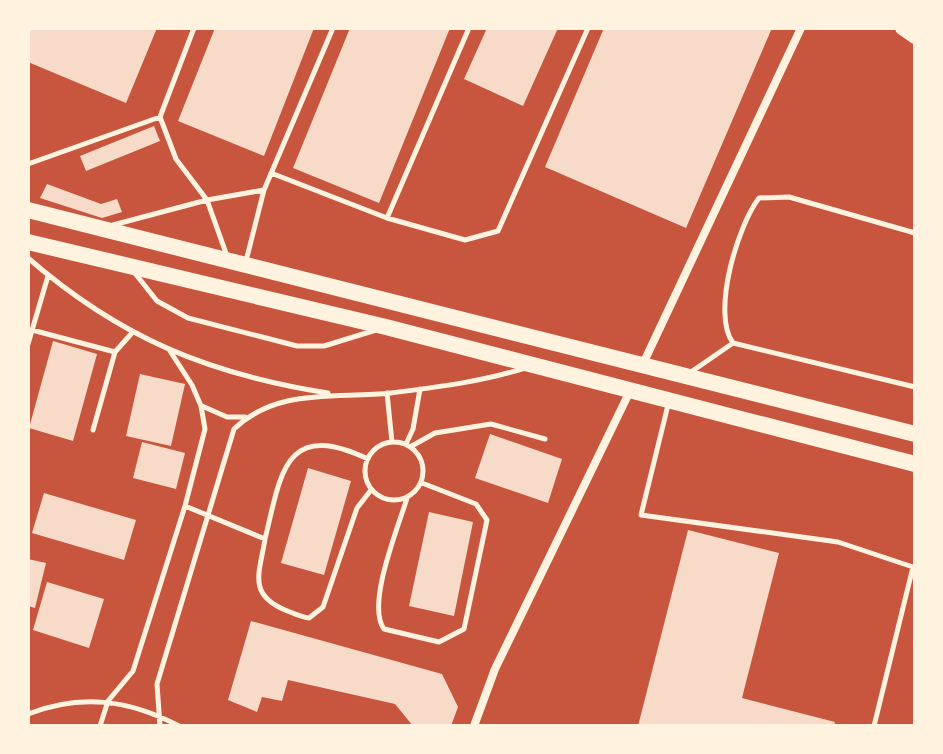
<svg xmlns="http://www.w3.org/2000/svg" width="943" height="754" font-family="Commissioner,sans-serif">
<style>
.building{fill:#f7dbc8}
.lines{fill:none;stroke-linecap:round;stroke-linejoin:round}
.service{stroke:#fff3e0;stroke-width:5}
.minor{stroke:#fff3e0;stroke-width:8}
.secondary{stroke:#fff3e0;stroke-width:14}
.trunk{stroke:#fff3e0;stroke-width:16}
</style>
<rect width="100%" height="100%" fill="#c8553d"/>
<path class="building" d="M 28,28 L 157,28 L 126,103 L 28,62 Z
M 215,28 L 314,28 L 264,156 L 178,121 Z
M 350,28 L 450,28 L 379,203 L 293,168 Z
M 487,28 L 558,28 L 523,106 L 464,79 Z
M 604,28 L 772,28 L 686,228 L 545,167 Z
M 154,126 L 160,141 L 86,171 L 80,156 Z
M 47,184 L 101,204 L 117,199 L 122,212 L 102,218 L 40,198 Z
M 53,341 L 97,354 L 73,441 L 29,428 Z
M 140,374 L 185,384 L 171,446 L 126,436 Z
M 490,434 L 562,459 L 548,503 L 475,478 Z
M 142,442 L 185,453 L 176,489 L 133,478 Z
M 308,468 L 351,481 L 324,575 L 281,563 Z
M 44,493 L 136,520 L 124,560 L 32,533 Z
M 429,512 L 473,522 L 454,616 L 409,606 Z
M 688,530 L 779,553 L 742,698 L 835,722 L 834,726 L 638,726 Z
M 28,559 L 46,563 L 35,608 L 28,606 Z
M 47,582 L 104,599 L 89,648 L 33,630 Z
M 251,621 L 442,674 L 458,707 L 451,726 L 413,726 L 395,704 L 288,680 L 282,701 L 262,697 L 257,712 L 228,700 Z"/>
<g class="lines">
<path class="service" d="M 194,28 L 160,117 L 176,159 L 207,200 L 227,256
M 28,164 L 160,117
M 271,173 L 387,218 L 465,240 L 498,231 L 588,28
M 387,218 L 469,28
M 113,225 L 207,200 L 264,190
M 28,258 C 120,338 208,374 328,393
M 246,261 L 264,190 L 333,28
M 134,272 L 157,301 L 188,318 L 297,346 L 324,346 L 376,330
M 32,330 L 115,352
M 733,343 C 711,313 738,225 759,198 L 789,197 L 915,233
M 28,344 L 48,276
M 691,372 L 733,343 L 915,387
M 387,393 L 392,442
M 668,405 L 641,515 L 838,542 L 913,567 L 874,726
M 202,406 L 227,417 L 245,417
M 93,430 L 115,352 L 131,334
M365 471a29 29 0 1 1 58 0a29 29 0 1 1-58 0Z
M 406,444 L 413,429 L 420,389
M 410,447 L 435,433 L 491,424 L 545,439
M 407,498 C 398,528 366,605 384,629 L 439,642 L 464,629 L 487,520 L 476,504 L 422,483
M 185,506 L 265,539 C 281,474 284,419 368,459
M 265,539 C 260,572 247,594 285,610 C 293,613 300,617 309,618 L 323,607 L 357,508 L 371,490
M 28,714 C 81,693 130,700 179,726
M 100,726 L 108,701 L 133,671 L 185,506 L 205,429 L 201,406 L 192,385 L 170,351
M 160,726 L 157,684 L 234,429 C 278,387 336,399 391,393 C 437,387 481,382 525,368"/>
<path class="minor" d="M 642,366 L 801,28
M 474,726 L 495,669 L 630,391"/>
<path class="secondary" d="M 902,28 L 915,37"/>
<path class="trunk" d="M 28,210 L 915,434
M 28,242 L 386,327 L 915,464"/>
</g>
<rect width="943" height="754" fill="none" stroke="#fff3e0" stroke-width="60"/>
</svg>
